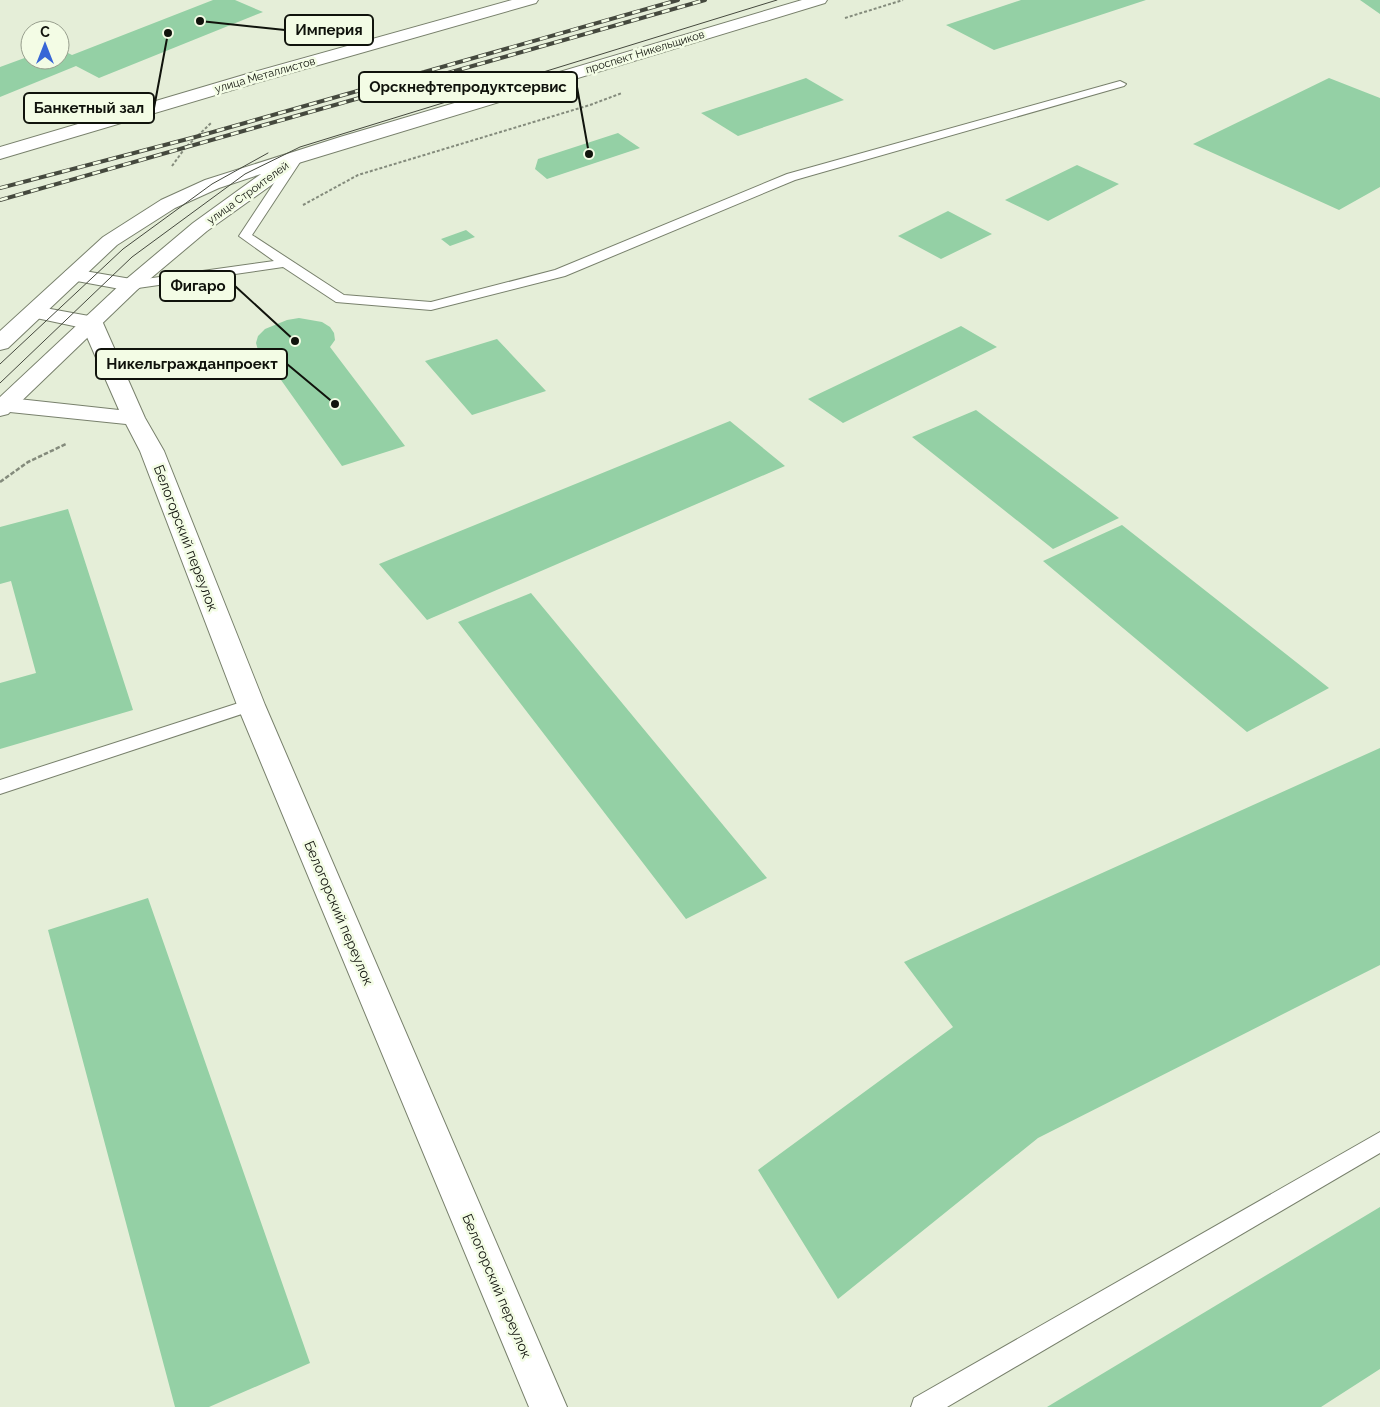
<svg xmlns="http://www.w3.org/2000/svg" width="1380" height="1407" font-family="Raleway,sans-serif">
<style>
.building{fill:#94d0a5}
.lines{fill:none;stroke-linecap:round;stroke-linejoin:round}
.service-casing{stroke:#78806c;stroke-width:2}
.minor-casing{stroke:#78806c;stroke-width:2}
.secondary-casing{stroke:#78806c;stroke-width:2}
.primary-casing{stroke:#78806c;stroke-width:2}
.path-far1{stroke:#848b7c;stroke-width:2;stroke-dasharray:3 2;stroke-linecap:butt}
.path{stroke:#848b7c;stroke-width:2.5;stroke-dasharray:4.5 2;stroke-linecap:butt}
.service{fill:#fff;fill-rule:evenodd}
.minor{fill:#fff;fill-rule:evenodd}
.secondary{fill:#fff;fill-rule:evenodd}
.primary{fill:#fff;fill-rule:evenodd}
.tram{stroke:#45493e;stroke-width:1}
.rail-casing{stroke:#45493e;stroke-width:4}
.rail{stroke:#f3fce5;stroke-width:2.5;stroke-dasharray:8;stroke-linecap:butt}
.labels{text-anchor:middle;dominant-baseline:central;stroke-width:5;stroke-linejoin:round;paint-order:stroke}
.far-street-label{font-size:11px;fill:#10130c;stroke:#f3fce5}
.street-label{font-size:14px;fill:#10130c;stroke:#f3fce5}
.leader{fill:none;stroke:#10130c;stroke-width:2}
.callout-dot{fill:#10130c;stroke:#f3fce5;stroke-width:2}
.callout{fill:#f3fce5;stroke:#10130c;stroke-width:2}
.callout-label{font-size:15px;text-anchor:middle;font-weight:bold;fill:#10130c}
</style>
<rect width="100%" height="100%" fill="#e5eed8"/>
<path class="building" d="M 213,0 L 235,0 L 263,12 L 99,78 L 76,66 L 0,97 L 0,67 L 30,56 L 30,60 L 60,60 L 60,49 L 72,55 Z
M 1021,0 L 1146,0 L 994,50 L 946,25 Z
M 1360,0 L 1380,0 L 1380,14 Z
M 806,78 L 844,100 L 738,136 L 701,113 Z
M 1329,78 L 1380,98 L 1380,187 L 1339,210 L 1193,144 Z
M 618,133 L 640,148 L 547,179 L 535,169 L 538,159 Z
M 1077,165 L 1119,184 L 1048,221 L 1005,200 Z
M 948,211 L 992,234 L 941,259 L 898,236 Z
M 466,230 L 475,237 L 450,246 L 441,239 Z
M 299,318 L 322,322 L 330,327 L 334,333 L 335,340 L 330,347 L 405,446 L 342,466 L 264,356 L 258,350 L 256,343 L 258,336 L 265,329 L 287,320 Z
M 961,326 L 997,347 L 843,423 L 808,399 Z
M 497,339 L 546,391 L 472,415 L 425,361 Z
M 976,410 L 1119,518 L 1053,549 L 912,437 Z
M 730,421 L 785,466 L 427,620 L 379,564 Z
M 68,509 L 133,710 L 0,749 L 0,683 L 36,673 L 11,581 L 0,584 L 0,527 Z
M 1122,525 L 1329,688 L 1247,732 L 1043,561 Z
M 531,593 L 767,878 L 686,919 L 458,622 Z
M 1380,748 L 1380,965 L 1038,1138 L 838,1299 L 758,1170 L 953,1027 L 904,962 Z
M 148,898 L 310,1363 L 209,1407 L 175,1407 L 48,930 Z
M 1380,1207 L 1380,1369 L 1321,1407 L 1047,1407 Z"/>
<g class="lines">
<defs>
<path id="service" d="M 1120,81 L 1126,84 L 1124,86 L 795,180 L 565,276 L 431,310 L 336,302 L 283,267 L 131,289 L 124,285 L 131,281 L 274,261 L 239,236 L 294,153 L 298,152 L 304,156 L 252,235 L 344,295 L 431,302 L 555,270 L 787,174 Z
M 251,699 L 257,701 L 260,705 L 257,709 L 0,794 L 0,780 Z
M 1380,1132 L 1380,1153 L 947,1407 L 911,1407 L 914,1398 Z"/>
<path id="minor" d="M 73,269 L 131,279 L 138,281 L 141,285 L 138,289 L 131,291 L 66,279 L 63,275 L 66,271 Z
M 34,306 L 100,318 L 103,323 L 145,418 L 164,451 L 265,705 L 567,1407 L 529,1407 L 237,705 L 140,451 L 126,424 L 0,411 L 0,397 L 119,410 L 83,328 L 27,316 L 23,312 L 27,308 Z"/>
<path id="secondary" d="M 512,0 L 538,0 L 536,3 L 259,82 L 0,159 L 0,147 L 247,74 Z"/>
<path id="primary" d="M 802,0 L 827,0 L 825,3 L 282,168 L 286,172 L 284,176 L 207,231 L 138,289 L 8,414 L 0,416 L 0,397 L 124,281 L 193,223 L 261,174 L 219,188 L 175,208 L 117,245 L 8,348 L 0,350 L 0,331 L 103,237 L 161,200 L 205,180 L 340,137 Z"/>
</defs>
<use href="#service" class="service-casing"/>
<use href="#minor" class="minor-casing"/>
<use href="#secondary" class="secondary-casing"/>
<use href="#primary" class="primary-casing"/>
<path class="path-far1" d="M 845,18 L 903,0
M 172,166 L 185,148 L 211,123
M 303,205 L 358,175 L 590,105 L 622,93"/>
<path class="path" d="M 0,482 L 28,462 L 66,444"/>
<use href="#service" class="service"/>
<use href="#minor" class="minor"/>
<use href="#secondary" class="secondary"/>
<use href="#primary" class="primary"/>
<path class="tram" d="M 0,364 L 123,249 L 212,184 L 268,153
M 0,383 L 132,257 L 245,174 L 300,147 L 777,0"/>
<defs>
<path id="rail" d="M 0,188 L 199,136 L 678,0
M 0,200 L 705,0"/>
</defs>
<use href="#rail" class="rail-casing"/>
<use href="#rail" class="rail"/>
</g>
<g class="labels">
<g class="far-street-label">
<text transform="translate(645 52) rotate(-17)">проспект Никельщиков</text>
<text transform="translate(265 75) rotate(-16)">улица Металлистов</text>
<text transform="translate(248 193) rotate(-36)">улица Строителей</text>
</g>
<g class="street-label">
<text transform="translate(186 538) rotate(69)">Белогорский переулок</text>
<text transform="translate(339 913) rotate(67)">Белогорский переулок</text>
<text transform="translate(497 1286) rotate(67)">Белогорский переулок</text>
</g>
</g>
<path class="leader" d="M200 21L285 30M589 154L577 87M168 33L154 108M295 341L235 286M335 404L287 364"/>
<g class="callout-dot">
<circle cx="200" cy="21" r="5"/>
<circle cx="589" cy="154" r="5"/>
<circle cx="168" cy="33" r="5"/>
<circle cx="295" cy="341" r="5"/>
<circle cx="335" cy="404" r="5"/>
</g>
<g class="callout">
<rect x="285" y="15" width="88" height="30" rx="5"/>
<rect x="359" y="72" width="218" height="30" rx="5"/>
<rect x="24" y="93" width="130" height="30" rx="5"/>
<rect x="160" y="271" width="75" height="30" rx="5"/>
<rect x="96" y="349" width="191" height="30" rx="5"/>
</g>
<g class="callout-label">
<text x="329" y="35">Империя</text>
<text x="468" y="92">Орскнефтепродуктсервис</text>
<text x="89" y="113">Банкетный зал</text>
<text x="198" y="291">Фигаро</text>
<text x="192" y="369">Никельгражданпроект</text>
</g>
<g transform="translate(45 45)"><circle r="24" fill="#f3fce5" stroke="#989f8e"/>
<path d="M0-4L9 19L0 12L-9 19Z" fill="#3766d6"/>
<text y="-8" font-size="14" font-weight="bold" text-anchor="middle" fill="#10130c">С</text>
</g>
</svg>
